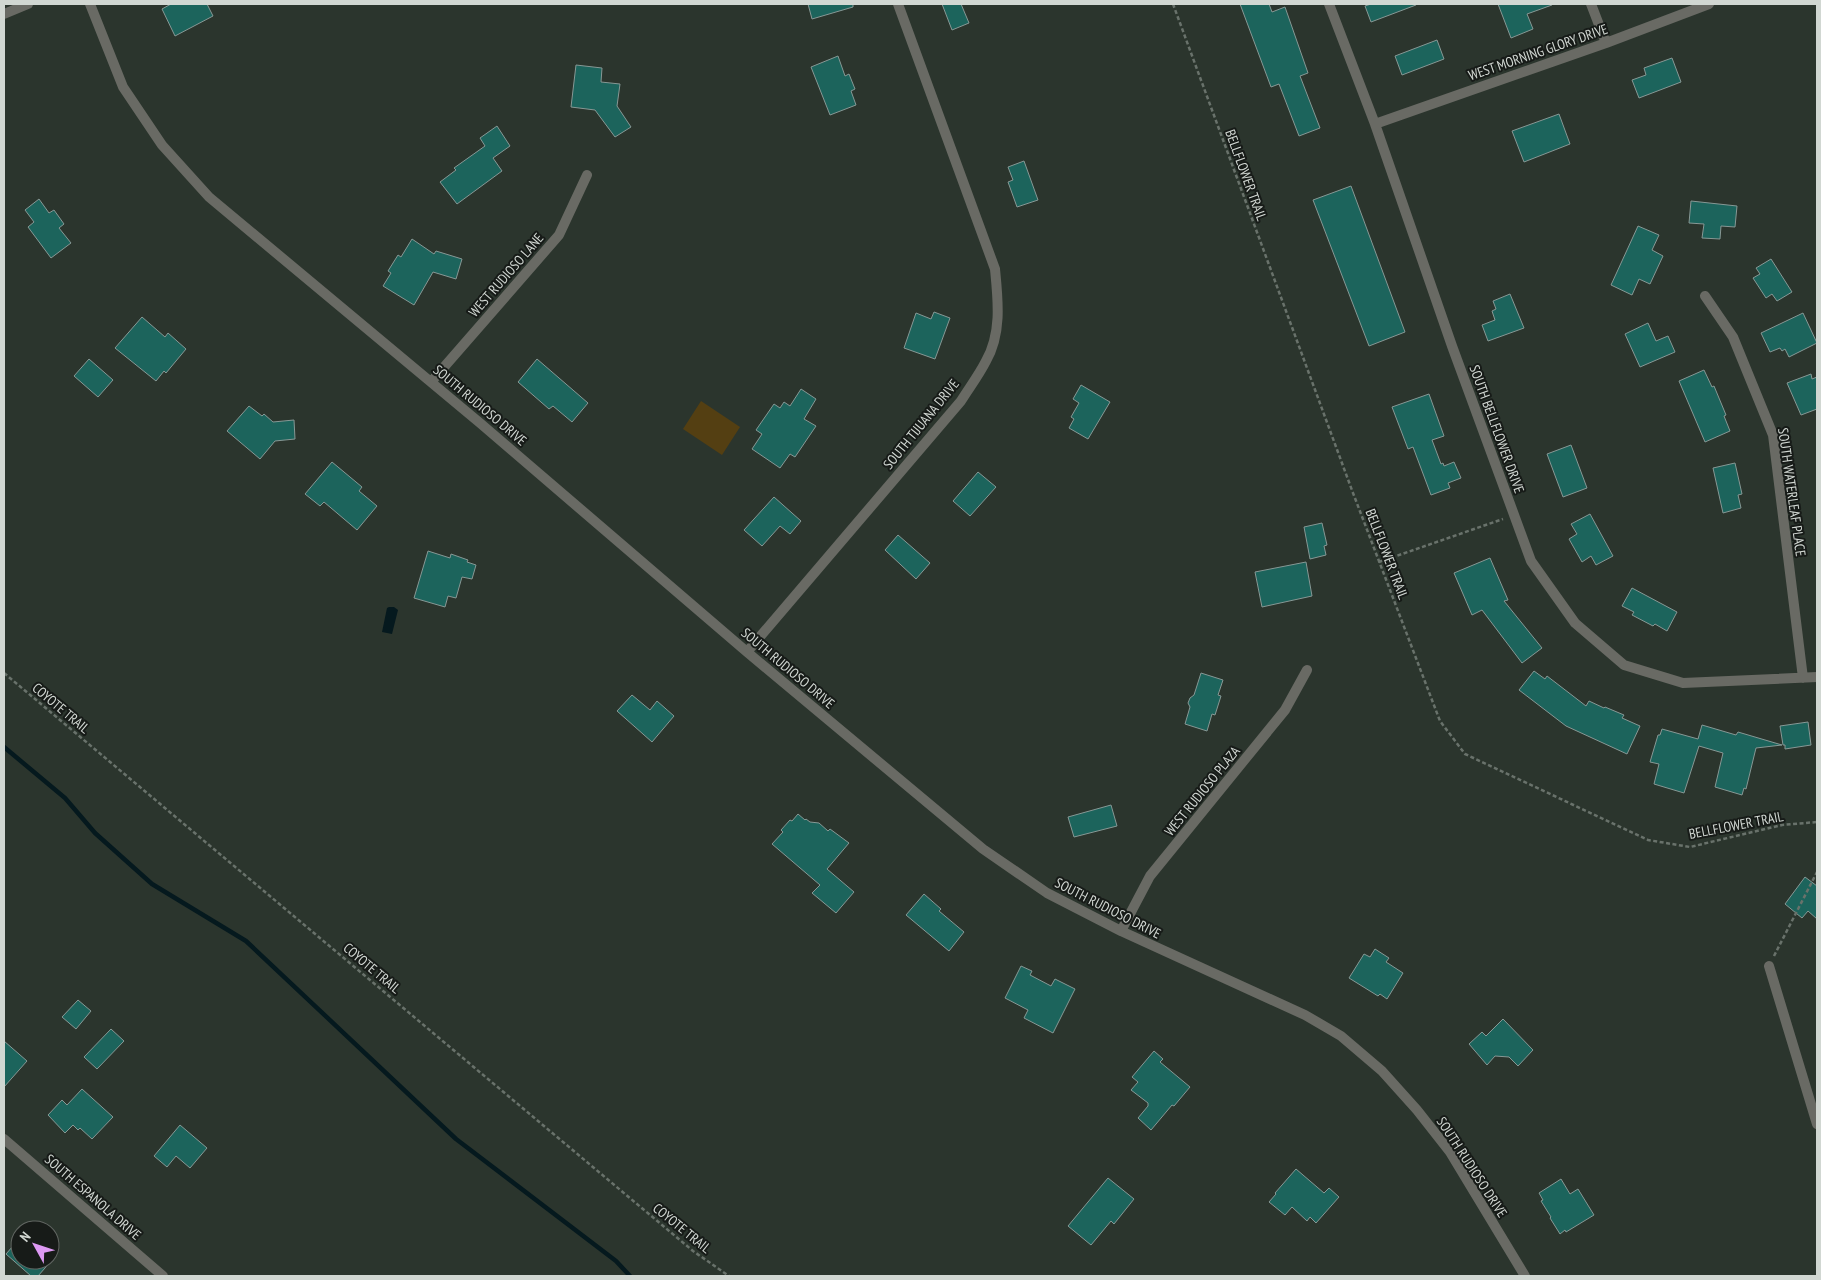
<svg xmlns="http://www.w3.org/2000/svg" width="1821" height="1280" font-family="'PT Sans Narrow',sans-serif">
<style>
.green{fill:#543f12}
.water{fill:#05191e}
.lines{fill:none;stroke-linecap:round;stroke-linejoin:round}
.stream{stroke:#05191e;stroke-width:4.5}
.building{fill:#1c645c;stroke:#879895}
.path{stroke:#69726b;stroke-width:2.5;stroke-dasharray:4 2.5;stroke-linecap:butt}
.minor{stroke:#696a64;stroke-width:10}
.tertiary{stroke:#696a64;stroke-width:10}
.labels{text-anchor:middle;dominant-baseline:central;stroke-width:4;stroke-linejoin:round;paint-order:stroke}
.street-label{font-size:14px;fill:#d1d7d2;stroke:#171b18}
</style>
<rect width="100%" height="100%" fill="#2b352d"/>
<path class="green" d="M 701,401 L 740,427 L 722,455 L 683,429 Z"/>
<path class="water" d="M 389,607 L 394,607 L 398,610 L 392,634 L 382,632 L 387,608 Z"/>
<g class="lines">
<path class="stream" d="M 4,747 L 65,798 L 95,833 L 152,884 L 246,941 L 456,1139 L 616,1261 L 630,1276"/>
</g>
<path class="building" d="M 171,4 L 207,4 L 213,16 L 175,36 L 162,9 Z
M 808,4 L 853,4 L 853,7 L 812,19 Z
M 942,4 L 961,4 L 969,23 L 952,30 Z
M 1240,4 L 1269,4 L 1272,12 L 1285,7 L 1308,73 L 1300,76 L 1320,128 L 1299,136 L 1279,84 L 1271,87 Z
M 1371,4 L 1416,4 L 1416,5 L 1371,22 L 1365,6 Z
M 1498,4 L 1552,4 L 1552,5 L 1527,14 L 1533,29 L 1511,38 Z
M 1437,40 L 1444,59 L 1402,75 L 1395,56 Z
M 838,56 L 845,76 L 849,74 L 855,89 L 851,91 L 856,105 L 830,115 L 811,67 Z
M 1672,58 L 1681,82 L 1639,98 L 1632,80 L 1646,75 L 1644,68 Z
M 576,65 L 602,68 L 601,82 L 620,84 L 617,106 L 631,127 L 615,137 L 595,110 L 571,107 Z
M 1559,114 L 1570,144 L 1524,162 L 1512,131 Z
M 497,126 L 510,146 L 493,158 L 502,171 L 457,204 L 440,182 L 456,170 L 454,168 L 485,146 L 480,138 Z
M 1024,161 L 1038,200 L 1017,207 L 1008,182 L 1013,180 L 1008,167 Z
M 1351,186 L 1405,332 L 1369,346 L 1313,200 Z
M 39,199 L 49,213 L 54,210 L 64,224 L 59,228 L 71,243 L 51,258 L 28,227 L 34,222 L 25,210 Z
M 1691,201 L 1737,206 L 1735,227 L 1721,226 L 1720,239 L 1702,238 L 1704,224 L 1689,223 Z
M 1638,226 L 1659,235 L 1652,250 L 1663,256 L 1650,284 L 1639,279 L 1632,295 L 1611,285 Z
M 412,239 L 434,254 L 436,251 L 462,259 L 456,279 L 433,272 L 414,305 L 383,286 L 391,273 L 388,271 L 398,255 L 401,257 Z
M 1771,259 L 1792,292 L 1777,301 L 1772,294 L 1766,298 L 1753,278 L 1760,274 L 1756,268 Z
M 1510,294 L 1524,328 L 1488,341 L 1482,325 L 1495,320 L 1492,311 L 1496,309 L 1493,301 Z
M 934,312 L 950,318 L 935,359 L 904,348 L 916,313 L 931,319 Z
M 1803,313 L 1817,343 L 1789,357 L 1785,349 L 1782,351 L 1780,348 L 1770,352 L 1761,333 Z
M 142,317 L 165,337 L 168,333 L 186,349 L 166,373 L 164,371 L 156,381 L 115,348 Z
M 1648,323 L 1656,341 L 1668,336 L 1675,352 L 1640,367 L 1625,334 Z
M 89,359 L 113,380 L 98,397 L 74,376 Z
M 537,359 L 588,403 L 572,422 L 553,406 L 549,409 L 518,382 Z
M 1704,370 L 1712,387 L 1714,386 L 1726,415 L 1724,416 L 1730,431 L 1705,442 L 1679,381 Z
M 1811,374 L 1812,379 L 1817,377 L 1817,409 L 1801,415 L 1787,383 Z
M 1081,385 L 1110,402 L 1088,439 L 1069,428 L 1074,419 L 1071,417 L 1079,403 L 1073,399 Z
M 801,389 L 816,399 L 804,419 L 816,426 L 795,457 L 790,454 L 780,468 L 752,449 L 762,434 L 756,430 L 774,404 L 780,408 L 784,402 L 790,406 Z
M 1429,394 L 1444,436 L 1432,440 L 1441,464 L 1443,463 L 1444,466 L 1454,462 L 1461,478 L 1448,483 L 1450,488 L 1431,495 L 1413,447 L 1408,449 L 1392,407 Z
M 249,406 L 262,416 L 264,414 L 273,422 L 294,420 L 295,439 L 275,441 L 260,459 L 227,431 Z
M 1571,445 L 1587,488 L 1563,497 L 1547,454 Z
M 332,462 L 362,487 L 359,491 L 377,506 L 357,530 L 324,502 L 320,506 L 305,494 Z
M 1735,463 L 1742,494 L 1738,495 L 1741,508 L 1723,513 L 1713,468 Z
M 978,472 L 996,487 L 970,516 L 953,501 Z
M 774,497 L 801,521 L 790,534 L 780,526 L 762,546 L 744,530 Z
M 1590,514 L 1613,556 L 1596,565 L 1591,556 L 1582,562 L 1569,539 L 1577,534 L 1571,524 Z
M 1322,523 L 1327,545 L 1324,546 L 1326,555 L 1310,559 L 1304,527 Z
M 898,535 L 930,563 L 916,579 L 885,550 Z
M 428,551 L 450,558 L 451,554 L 468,560 L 467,562 L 476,565 L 472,579 L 462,577 L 456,598 L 448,596 L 445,607 L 414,598 Z
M 1490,558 L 1508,600 L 1504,601 L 1542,648 L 1522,663 L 1482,610 L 1472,615 L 1454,573 Z
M 1306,562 L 1312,596 L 1262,607 L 1255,572 Z
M 1632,588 L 1677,612 L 1667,631 L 1655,624 L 1653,626 L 1632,615 L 1634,612 L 1622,606 Z
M 1534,671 L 1545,679 L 1547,676 L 1586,706 L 1589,701 L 1604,708 L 1605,707 L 1624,715 L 1622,718 L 1640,726 L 1627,754 L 1566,726 L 1519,690 Z
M 1201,673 L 1223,680 L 1218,695 L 1221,696 L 1215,715 L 1212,714 L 1207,731 L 1185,724 L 1190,707 L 1188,703 L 1190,698 L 1194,695 Z
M 632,695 L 650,710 L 657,701 L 674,716 L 652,742 L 617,711 Z
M 1808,722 L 1811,745 L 1785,749 L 1785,745 L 1783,745 L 1780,726 Z
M 1702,725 L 1736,735 L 1738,732 L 1782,745 L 1756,748 L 1746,789 L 1744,788 L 1742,795 L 1715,787 L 1723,753 L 1699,746 L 1684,793 L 1654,784 L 1659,764 L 1650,762 L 1658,735 L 1660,735 L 1662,729 L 1698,739 Z
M 1111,805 L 1117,826 L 1074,837 L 1068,817 Z
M 798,814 L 805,820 L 806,819 L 810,822 L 819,823 L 828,831 L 830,829 L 849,843 L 827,869 L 854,892 L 836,913 L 812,893 L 820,885 L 772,844 L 783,832 L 781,830 L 790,820 L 792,821 Z
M 1805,877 L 1817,886 L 1817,919 L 1808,911 L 1802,918 L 1785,904 Z
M 924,894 L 941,909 L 939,911 L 964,932 L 949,951 L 906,915 Z
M 1375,949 L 1389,958 L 1386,962 L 1403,973 L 1387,999 L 1380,994 L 1378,996 L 1349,978 L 1364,954 L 1370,957 Z
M 1021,966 L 1032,971 L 1030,975 L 1051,986 L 1055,979 L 1075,989 L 1053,1033 L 1024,1018 L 1028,1010 L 1005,998 Z
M 78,1000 L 91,1011 L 76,1029 L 62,1017 Z
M 1503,1019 L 1533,1050 L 1518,1066 L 1509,1057 L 1495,1056 L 1487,1065 L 1469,1044 L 1482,1032 L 1486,1036 Z
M 111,1029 L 124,1041 L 97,1069 L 84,1057 Z
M 4,1041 L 27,1061 L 4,1087 Z
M 1154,1051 L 1163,1059 L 1160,1062 L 1190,1087 L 1174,1106 L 1172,1105 L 1151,1130 L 1138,1118 L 1148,1106 L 1148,1103 L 1131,1090 L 1138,1082 L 1132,1077 Z
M 82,1089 L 113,1117 L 92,1139 L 80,1128 L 78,1130 L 73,1125 L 65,1133 L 48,1115 L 62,1100 L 67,1105 Z
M 180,1125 L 207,1148 L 190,1168 L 176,1156 L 167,1167 L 154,1156 Z
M 1296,1169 L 1324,1193 L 1329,1188 L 1339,1197 L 1316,1223 L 1310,1217 L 1307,1221 L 1292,1207 L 1285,1215 L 1269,1202 L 1276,1194 L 1275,1193 Z
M 1108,1178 L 1134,1199 L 1114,1224 L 1111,1221 L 1091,1245 L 1068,1226 Z
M 1561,1179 L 1570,1194 L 1578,1189 L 1594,1215 L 1566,1232 L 1565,1230 L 1560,1234 L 1550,1218 L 1551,1217 L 1541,1201 L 1543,1200 L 1539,1193 Z
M 20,1238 L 20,1260 L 52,1260 L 38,1276 L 31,1276 L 6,1254 Z"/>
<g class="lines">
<path class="path" d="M 1173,4 L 1353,493 L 1440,721 L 1465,754 L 1648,840 L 1690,847 L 1782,825 L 1817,822
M 1379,562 L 1503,519
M 4,673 L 693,1251 L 729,1276
M 1774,956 L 1817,872"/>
<path class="minor" d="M 90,4 L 123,87 L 162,145 L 209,197 L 480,423 L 747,652 L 983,849 L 1047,893 L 1121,931 L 1305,1015 L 1341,1036 L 1382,1071 L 1417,1110 L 1450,1152 L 1525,1276
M 1329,4 L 1375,124 L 1452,346 L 1531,561 L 1575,623 L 1624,665 L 1683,683 L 1817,677
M 1591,4 L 1606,43
M 1375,124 L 1606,43 L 1709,4
M 1705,296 L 1733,337 L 1773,435 L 1803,678
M 431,382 L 559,235 L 587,175
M 747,652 L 961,401 C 969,388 979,375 986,361 C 1002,333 998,300 995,269 L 898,4
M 1121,931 L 1150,876 L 1285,710 L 1307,670
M 1769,966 L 1817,1124
M 4,1139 L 163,1276"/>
<path class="tertiary" d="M 4,14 L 28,4"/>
</g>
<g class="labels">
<g class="street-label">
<text transform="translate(1538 52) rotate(-19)">WEST MORNING GLORY DRIVE</text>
<text transform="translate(1246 175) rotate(70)">BELLFLOWER TRAIL</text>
<text transform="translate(506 275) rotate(-49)">WEST RUDIOSO LANE</text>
<text transform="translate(480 405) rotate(40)">SOUTH RUDIOSO DRIVE</text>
<text transform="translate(921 424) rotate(-51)">SOUTH TIJUANA DRIVE</text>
<text transform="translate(1497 429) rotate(70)">SOUTH BELLFLOWER DRIVE</text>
<text transform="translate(1792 492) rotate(82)">SOUTH WATERLEAF PLACE</text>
<text transform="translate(1387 554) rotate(69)">BELLFLOWER TRAIL</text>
<text transform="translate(788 668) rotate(40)">SOUTH RUDIOSO DRIVE</text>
<text transform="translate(61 708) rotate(40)">COYOTE TRAIL</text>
<text transform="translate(1202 791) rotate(-51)">WEST RUDIOSO PLAZA</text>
<text transform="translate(1736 825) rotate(-11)">BELLFLOWER TRAIL</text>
<text transform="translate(1108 908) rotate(27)">SOUTH RUDIOSO DRIVE</text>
<text transform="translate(372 968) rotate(40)">COYOTE TRAIL</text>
<text transform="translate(1472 1167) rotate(57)">SOUTH RUDIOSO DRIVE</text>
<text transform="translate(93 1197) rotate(41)">SOUTH ESPANOLA DRIVE</text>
<text transform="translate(682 1228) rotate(39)">COYOTE TRAIL</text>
</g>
</g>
<rect width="1821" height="1280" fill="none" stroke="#d1d7d2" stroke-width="10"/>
<g transform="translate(35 1245) rotate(310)"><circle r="24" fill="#171b18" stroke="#616662"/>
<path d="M0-4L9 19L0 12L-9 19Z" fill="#dd99f3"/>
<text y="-8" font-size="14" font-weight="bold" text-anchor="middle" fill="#d1d7d2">N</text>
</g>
</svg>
